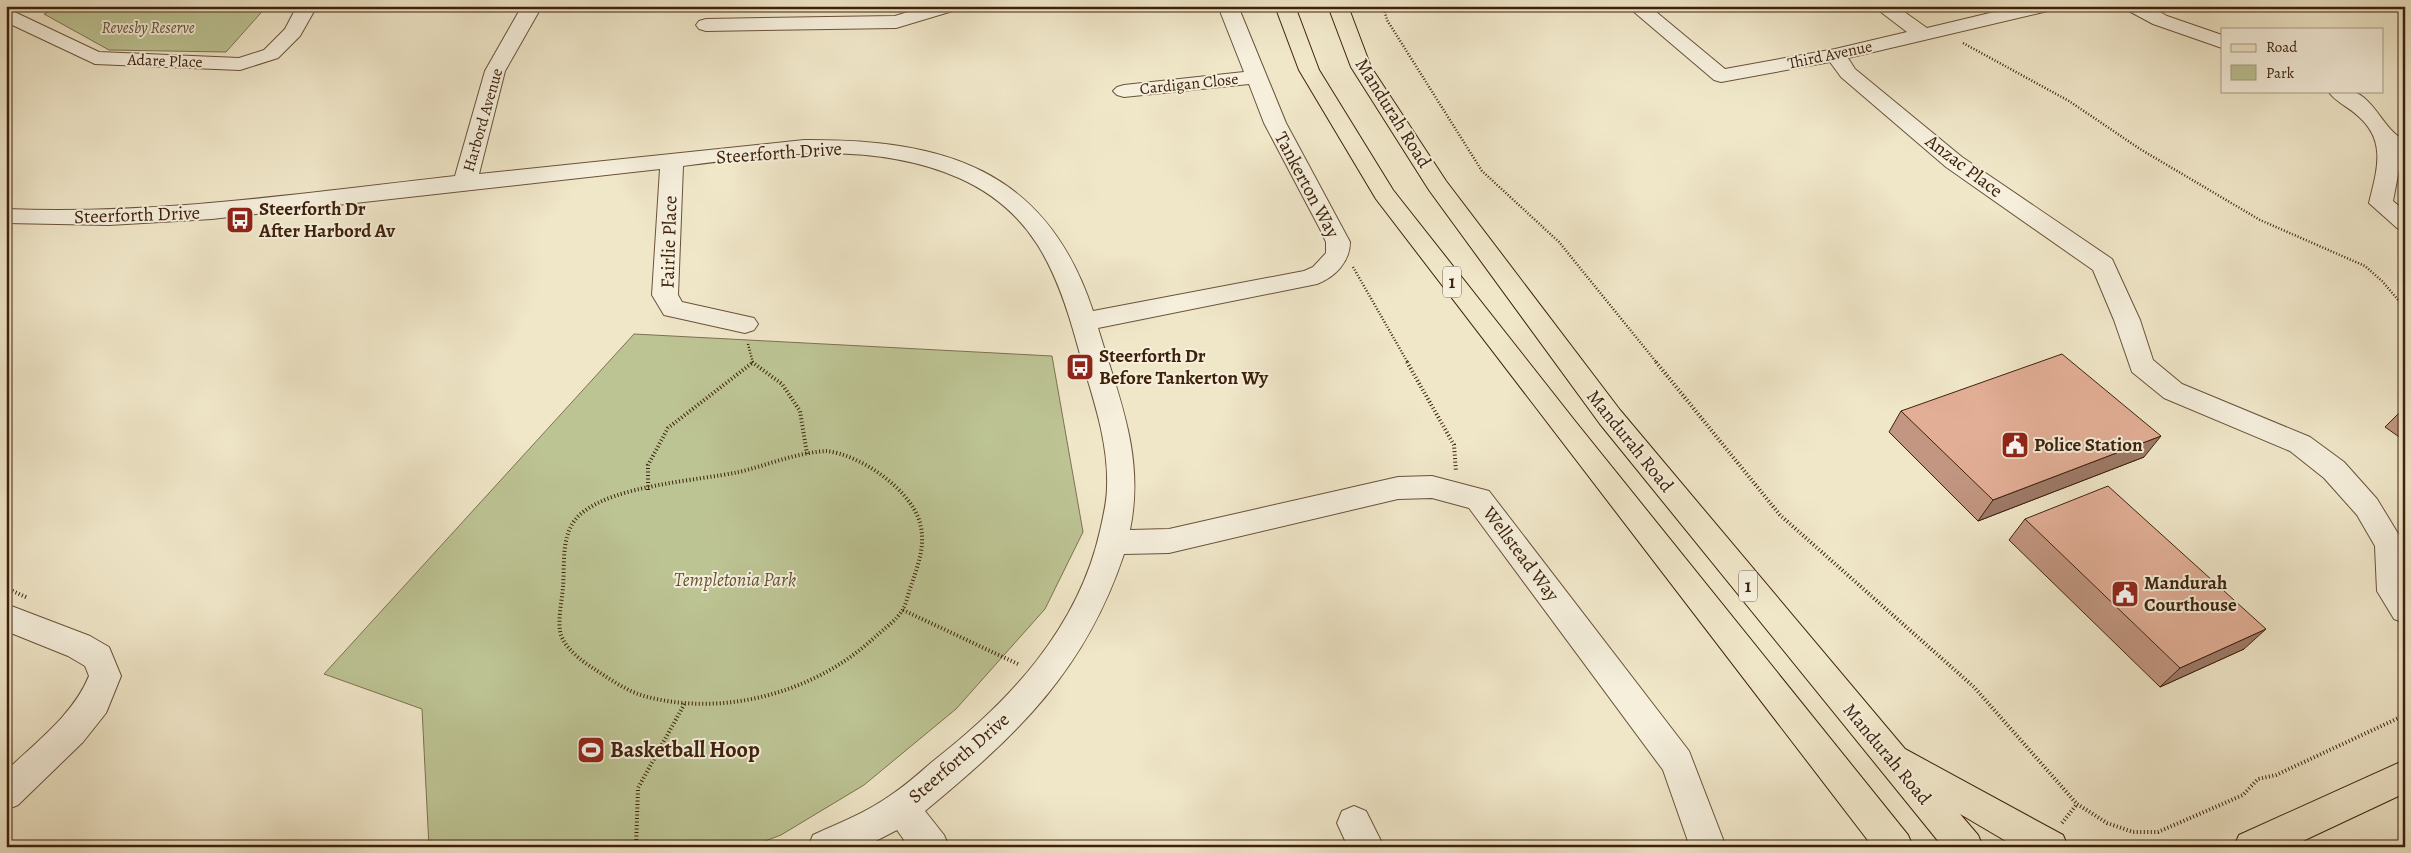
<svg xmlns="http://www.w3.org/2000/svg" width="2411" height="853" font-family="Alegreya,serif">
<style>
.green{fill:#bdc494;stroke:#7d7250}
.lines{fill:none;stroke-linecap:round;stroke-linejoin:round}
.minor-casing{stroke:#6a523a;stroke-width:2}
.major-casing{stroke:#3d210b;stroke-width:2}
.highway-casing{stroke:#3d210b;stroke-width:2}
.path-far1{stroke:#3d210b;stroke-width:2.5;stroke-dasharray:1 2;stroke-linecap:butt}
.path{stroke:#3d210b;stroke-width:4;stroke-dasharray:1 2.5;stroke-linecap:butt}
.minor{fill:#f5efdc;fill-rule:evenodd}
.major{fill:#f0e7c9;fill-rule:evenodd}
.highway{fill:#f0e7c9;fill-rule:evenodd}
.wall{fill:#c29681;stroke:#3d210b}
.shaded-wall{fill:#9e7a69;stroke:#3d210b}
.building{fill:#e2ae96;stroke:#3d210b}
.labels{text-anchor:middle;dominant-baseline:central;stroke-width:4;stroke-linejoin:round;paint-order:stroke}
.far-park-label{font-size:16px;font-style:italic;fill:#635234;stroke:#f5efdc}
.far-street-label{font-size:16px;fill:#3d210b;stroke:#f5efdc}
.shield{fill:#f5efdc;stroke:#745f4a;stroke-width:1}
.shield-label{font-size:18px;font-weight:bold;fill:#3d210b}
.street-label{font-size:19px;fill:#3d210b;stroke:#f5efdc}
.poi-label{font-size:19px;font-weight:bold;fill:#3d210b;stroke:#f5efdc;text-anchor:start}
.park-label{font-size:19px;font-style:italic;fill:#635234;stroke:#f5efdc}
.near-poi-label{font-size:22px;font-weight:bold;fill:#3d210b;stroke:#f5efdc;text-anchor:start}
</style>
<rect width="100%" height="100%" fill="#f0e7c9"/>
<filter id="stains"><feTurbulence type="fractalNoise" baseFrequency=".004" numOctaves="4"/><feColorMatrix values="0 0 0 0 .2 0 0 0 0 .09 0 0 0 0 .02 0 0 0 .5 -.17"/></filter>
<radialGradient id="worn" r=".72"><stop offset=".6" stop-color="#630" stop-opacity="0"/><stop offset="1" stop-color="#630" stop-opacity=".3"/></radialGradient>
<path class="green" d="M 62,6 L 267,6 L 226,52 L 109,50 L 44,14 Z
M 634,334 L 1052,356 L 1083,532 L 1045,609 L 956,709 L 864,785 L 781,835 L 749,847 L 429,847 L 422,709 L 324,674 Z"/>
<g class="lines">
<defs>
<path id="minor" d="M 297,6 L 317,6 L 300,36 L 278,58 L 240,70 L 95,64 L 6,22 L 6,8 L 99,52 L 239,58 L 264,50 L 285,29 Z
M 522,6 L 542,6 L 505,71 L 479,174 L 804,140 C 943,139 1046,168 1093,311 L 1304,271 L 1313,267 L 1326,253 L 1326,242 L 1320,229 L 1264,123 L 1249,84 L 1124,97 L 1117,95 L 1113,91 L 1117,87 L 1124,85 L 1244,72 L 1218,6 L 1238,6 L 1286,123 L 1350,242 C 1350,262 1335,277 1317,284 L 1098,328 C 1119,398 1145,456 1130,530 L 1169,529 L 1398,477 L 1432,476 L 1489,491 L 1689,751 L 1726,847 L 1690,847 L 1663,770 L 1469,508 L 1432,498 L 1398,499 L 1169,553 L 1124,554 C 1085,671 1018,734 925,811 L 944,835 L 949,847 L 909,847 L 897,830 L 864,847 L 808,847 L 813,835 C 839,823 865,813 888,797 C 904,787 918,774 932,762 C 1009,702 1078,629 1100,531 C 1103,517 1107,502 1107,487 C 1109,437 1089,388 1076,340 C 1056,268 1031,210 959,178 C 872,140 775,154 683,166 L 678,295 L 682,302 L 754,318 L 758,324 L 754,330 L 745,333 L 664,315 L 652,295 L 660,169 L 212,219 L 109,225 L 6,223 L 6,209 C 158,215 305,193 455,176 L 485,71 Z
M 927,6 L 959,6 L 956,10 L 896,28 L 706,31 L 699,29 L 696,25 L 699,21 L 706,19 L 895,16 Z
M 1627,6 L 1649,6 L 1725,69 L 1835,49 L 1907,32 L 1873,6 L 1896,6 L 1927,28 L 2019,6 L 2055,6 L 2052,10 L 1848,58 L 1855,69 L 1962,157 L 2112,259 L 2140,320 L 2153,360 L 2182,384 L 2310,437 L 2344,462 L 2377,499 L 2405,545 L 2405,623 L 2394,619 L 2377,591 L 2375,546 L 2357,515 L 2324,478 L 2290,451 L 2164,398 L 2132,372 L 2114,320 L 2093,270 L 1946,167 L 1841,77 L 1830,62 L 1721,82 L 1714,80 Z
M 2124,6 L 2149,6 L 2167,16 L 2222,35 L 2222,48 L 2153,24 L 2127,10 Z
M 2328,91 C 2335,91 2344,90 2351,91 C 2375,97 2384,132 2405,140 L 2405,155 L 2399,153 L 2399,170 L 2393,201 L 2405,211 L 2405,231 L 2397,228 L 2369,203 C 2377,170 2387,141 2358,116 C 2349,107 2335,102 2328,91 Z
M 6,604 L 90,636 L 109,647 L 121,676 L 106,713 L 83,742 L 18,805 L 6,810 L 6,771 C 36,742 73,715 89,676 L 85,666 L 68,656 L 6,631 Z
M 1354,806 L 1366,811 L 1384,847 L 1348,847 L 1337,823 L 1342,811 Z"/>
<path id="major" d="M 2405,760 L 2405,793 L 2290,847 L 2234,847 L 2239,835 Z"/>
<path id="highway" d="M 1275,6 L 1295,6 L 1319,70 L 1393,190 L 1575,421 L 1908,835 L 1913,847 L 1873,847 L 1376,199 L 1299,70 Z
M 1328,6 L 1348,6 L 1371,67 L 1446,181 L 1620,410 L 1905,749 L 2063,835 L 2068,847 L 2016,847 L 1960,814 L 1978,835 L 1983,847 L 1943,847 L 1600,424 L 1429,190 L 1351,67 Z"/>
</defs>
<use href="#minor" class="minor-casing"/>
<use href="#major" class="major-casing"/>
<use href="#highway" class="highway-casing"/>
<path class="path-far1" d="M 1383,6 L 1387,20 L 1482,171 L 1559,242 L 1657,363
M 1963,43 L 2069,101 L 2140,149 L 2260,220 L 2365,266 L 2382,281 L 2405,308
M 1353,267 L 1408,363
M 748,344 L 753,363"/>
<path class="path" d="M 752,362 L 782,384 L 800,411 L 807,454
M 1407,362 L 1454,445 L 1456,472
M 1656,362 L 1780,515 L 1974,687 L 2077,804
M 826,451 C 859,454 911,489 920,523 C 926,545 918,565 911,586 C 908,593 907,602 903,609 C 898,619 884,629 875,637 C 816,692 724,718 644,696 C 627,691 611,680 596,670 C 583,662 563,648 560,631 C 558,618 562,600 563,587 C 565,562 560,530 582,513 C 616,485 695,481 739,472 C 768,465 795,453 826,451 Z
M 648,490 L 648,465 L 668,428 L 752,363
M 6,588 L 28,598
M 903,610 L 1020,665
M 2062,823 L 2077,804 L 2107,823 L 2133,832 L 2158,832 L 2243,795 L 2258,779 L 2276,775 L 2405,715
M 636,847 L 638,788 L 685,703"/>
<use href="#minor" class="minor"/>
<use href="#major" class="major"/>
<use href="#highway" class="highway"/>
</g>
<path class="wall" d="M 2405,407 L 2405,441 L 2385,427 Z
M 1901,411 L 2144,457 L 1978,521 L 1889,432 Z
M 2025,519 L 2244,649 L 2160,687 L 2009,540 Z"/>
<path class="shaded-wall" d="M 2161,436 L 2144,457 L 1978,521 L 1993,500 Z
M 2266,629 L 2244,649 L 2160,687 L 2180,668 Z"/>
<path class="building" d="M 2062,354 L 2161,436 L 1993,500 L 1901,411 Z
M 2108,486 L 2266,629 L 2180,668 L 2025,519 Z"/>
<defs>
<symbol id="bus-square" viewBox="-11 -11 22 22"><rect x="-9" y="-9" width="18" height="18" rx="4" fill="#8f2418" stroke="#f5efdc"/><path d="M-5-6H5V4H4V6H2V4H-2V6H-4V4H-5ZM-3.5-4V0h7V-4ZM-3.5 1.2v1.5H-2V1.2ZM2 1.2v1.5H3.5V1.2Z" fill="#fff"/></symbol>
<symbol id="civic-square" viewBox="-11 -11 22 22"><rect x="-9" y="-9" width="18" height="18" rx="4" fill="#8f2418" stroke="#f5efdc"/><path d="M-.6-6.5H3V-4.5H.6V-3L4-1V1h2V6H-6V1h2V-1L-.6-3ZM-1.2 2.5V6h2.4V2.5Z" fill="#fff"/></symbol>
<symbol id="stadium-square" viewBox="-11 -11 22 22"><rect x="-9" y="-9" width="18" height="18" rx="4" fill="#8f2418" stroke="#f5efdc"/><path d="M0-5a6.5 5 0 1 0 0 10a6.5 5 0 1 0 0-10ZM-3.5-1.8h7v3.6h-7Z" fill="#fff"/></symbol>
</defs>
<g fill-rule="evenodd">
<use href="#bus-square" x="224" y="204" width="32" height="32"/>
<use href="#bus-square" x="1064" y="351" width="32" height="32"/>
<use href="#civic-square" x="1999" y="429" width="32" height="32"/>
<use href="#civic-square" x="2109" y="578" width="32" height="32"/>
<use href="#stadium-square" x="575" y="734" width="32" height="32"/>
</g>
<g class="labels">
<g class="far-park-label">
<text x="148" y="28">Revesby Reserve</text>
</g>
<g class="far-street-label">
<text transform="translate(1830 55) rotate(-12)">Third Avenue</text>
<text transform="translate(165 61) rotate(2)">Adare Place</text>
<text transform="translate(1189 84) rotate(-6)">Cardigan Close</text>
<text transform="translate(483 120) rotate(-74)">Harbord Avenue</text>
</g>
<g class="shield">
<rect x="1443" y="266.5" width="18" height="31" rx="4"/>
<rect x="1739" y="570.5" width="18" height="31" rx="4"/>
</g>
<g class="shield-label">
<text x="1452" y="282">1</text>
<text x="1748" y="586">1</text>
</g>
<g class="street-label">
<text transform="translate(1393 113) rotate(58)">Mandurah Road</text>
<text transform="translate(779 153) rotate(-4)">Steerforth Drive</text>
<text transform="translate(1964 166) rotate(37)">Anzac Place</text>
<text transform="translate(1307 185) rotate(62)">Tankerton Way</text>
<text transform="translate(137 215) rotate(-2)">Steerforth Drive</text>
<text transform="translate(669 242) rotate(-88)">Fairlie Place</text>
<text transform="translate(1630 441) rotate(51)">Mandurah Road</text>
<text transform="translate(1521 554) rotate(53)">Wellstead Way</text>
<text transform="translate(1887 754) rotate(50)">Mandurah Road</text>
<text transform="translate(959 758) rotate(-41)">Steerforth Drive</text>
</g>
<g class="poi-label">
<text x="259" y="209">Steerforth Dr<tspan x="259" dy="22">After Harbord Av</tspan></text>
<text x="1099" y="356">Steerforth Dr<tspan x="1099" dy="22">Before Tankerton Wy</tspan></text>
<text x="2034" y="445">Police Station</text>
<text x="2144" y="583">Mandurah<tspan x="2144" dy="22">Courthouse</tspan></text>
</g>
<g class="park-label">
<text x="735" y="580">Templetonia Park</text>
</g>
<g class="near-poi-label">
<text x="610" y="750">Basketball Hoop</text>
</g>
</g>
<rect width="2411" height="853" fill="none" stroke="#f0e7c9" stroke-width="25"/>
<rect x="8" y="8" width="2396" height="838" fill="none" stroke="#3d210b" stroke-width="2.5"/>
<rect x="12" y="12" width="2386" height="828" fill="none" stroke="#3d210b"/>
<rect x="2221" y="28" width="162" height="65" fill="#f5efdc" stroke="#ab9d88"/>
<rect x="2231" y="44" width="25" height="8" fill="#f0e7c9" stroke="#ab9d88"/>
<text x="2266" y="52" font-size="15" fill="#3d210b">Road</text>
<rect x="2231" y="65" width="25" height="15" fill="#bdc494" stroke="#ab9d88"/>
<text x="2266" y="78" font-size="15" fill="#3d210b">Park</text>
<rect width="100%" height="100%" filter="url(#stains)"/>
<rect width="100%" height="100%" fill="url(#worn)"/>
</svg>
